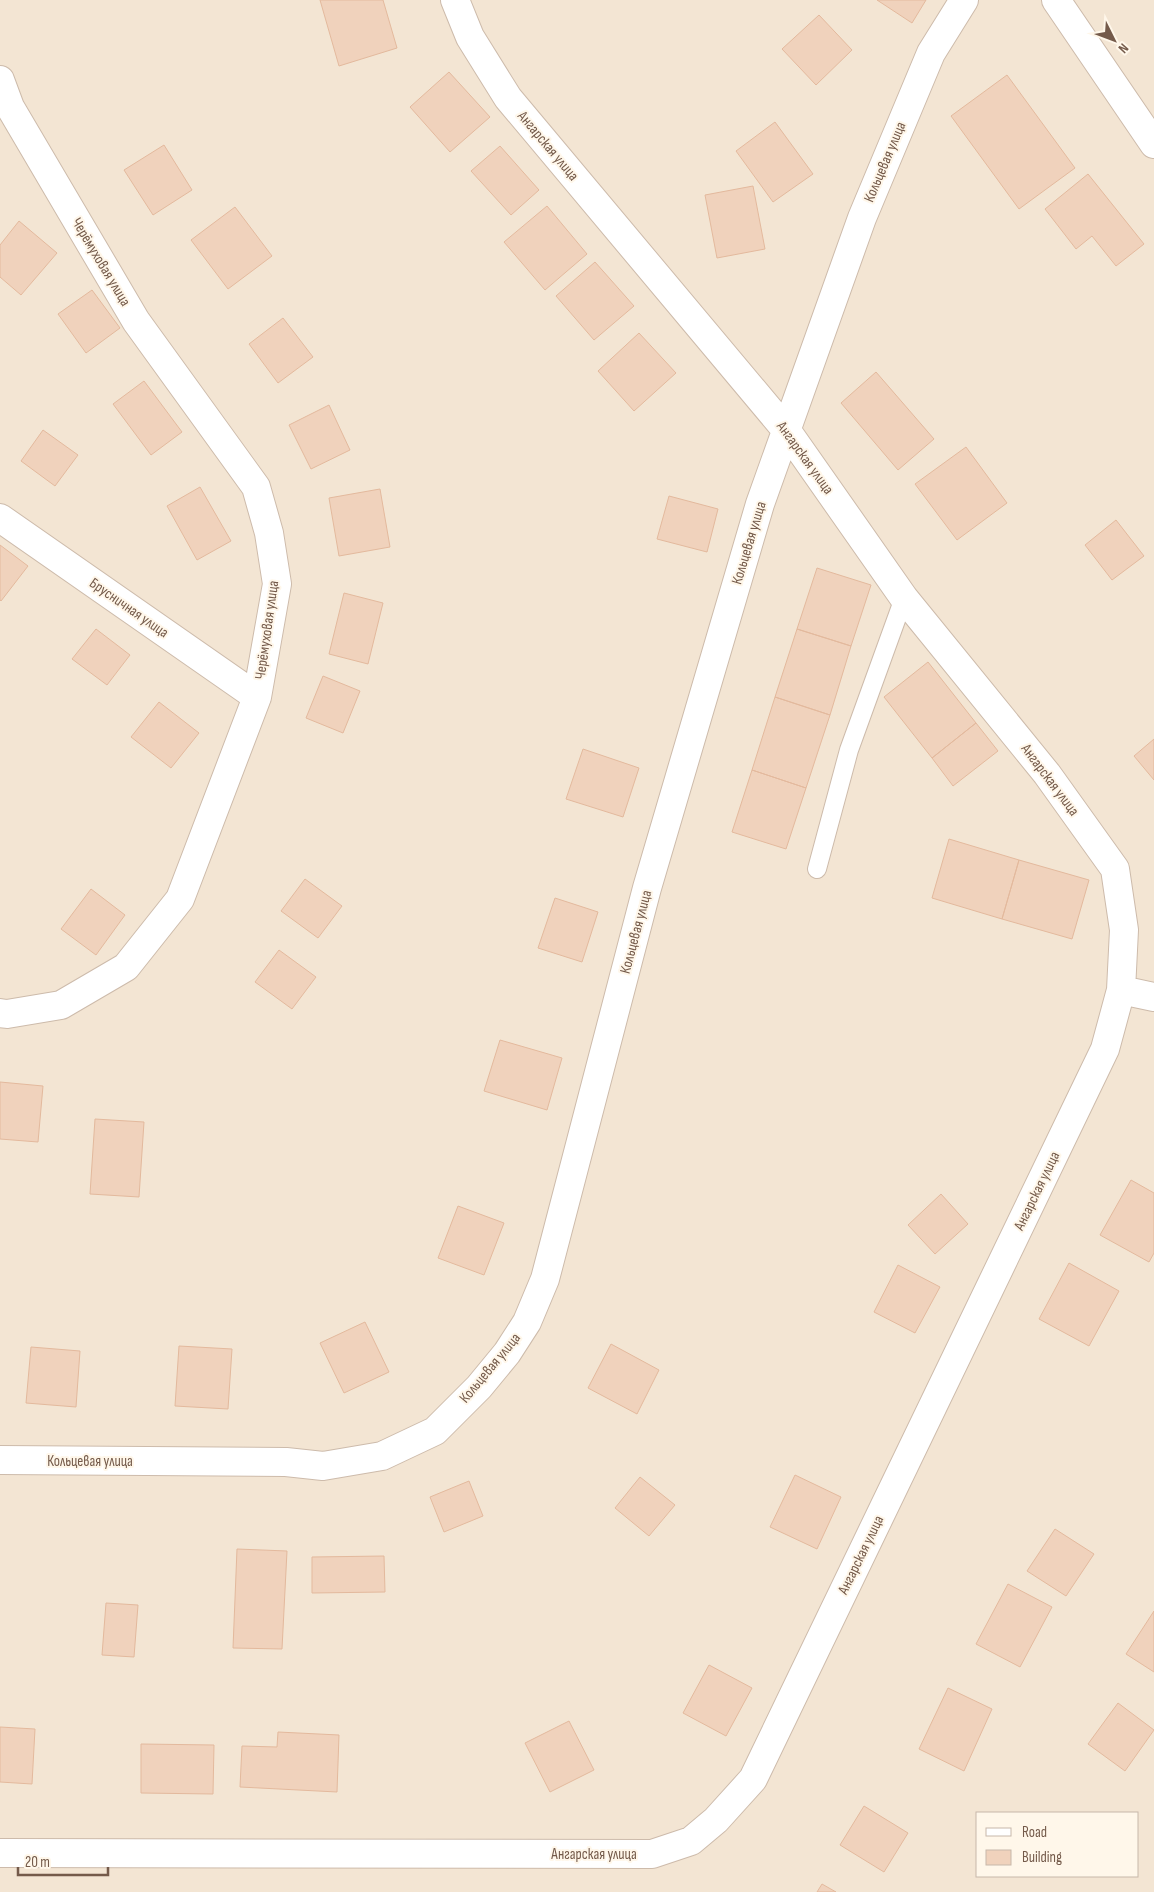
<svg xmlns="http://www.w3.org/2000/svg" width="1154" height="1892" font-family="'Sofia Sans Condensed',sans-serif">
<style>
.residential{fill:#f3e5d3;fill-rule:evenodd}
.building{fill:#f0d2bc;stroke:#e3b99d}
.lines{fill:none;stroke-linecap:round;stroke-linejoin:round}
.service-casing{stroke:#cdbbab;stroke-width:20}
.minor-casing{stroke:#cdbbab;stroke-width:30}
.service{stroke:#fff;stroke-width:18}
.minor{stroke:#fff;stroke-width:28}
.labels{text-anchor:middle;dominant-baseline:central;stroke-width:4;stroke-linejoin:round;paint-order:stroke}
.street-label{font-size:15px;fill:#745a4a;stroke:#fff7ea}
</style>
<rect width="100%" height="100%" fill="#fcf3e4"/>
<path class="residential" d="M 0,0 L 1154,0 L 1154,1892 L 0,1892 ZM 978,1813 L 1138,1813 L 1138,1876 L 978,1876 Z"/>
<path class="building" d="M 320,0 L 383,0 L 397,48 L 339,66 Z
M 877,0 L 926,0 L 912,23 Z
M 819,15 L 852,50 L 816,85 L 782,49 Z
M 449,72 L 490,117 L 450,152 L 410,107 Z
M 1007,75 L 1075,168 L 1019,209 L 951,116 Z
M 775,122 L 813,174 L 773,202 L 736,151 Z
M 164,145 L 192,190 L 153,215 L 124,170 Z
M 500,146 L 539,190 L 511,215 L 471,171 Z
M 1088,174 L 1144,244 L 1116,266 L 1092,236 L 1076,249 L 1045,209 Z
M 753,186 L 765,249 L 717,258 L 705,195 Z
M 547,206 L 587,254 L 545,290 L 504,242 Z
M 235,207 L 272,256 L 228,289 L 191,240 Z
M 19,221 L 57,253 L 21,295 L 0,277 L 0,245 Z
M 595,262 L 634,306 L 594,340 L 556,296 Z
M 92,290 L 120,328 L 86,353 L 58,314 Z
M 283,318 L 313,357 L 278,383 L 249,344 Z
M 639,333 L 676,373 L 634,411 L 598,371 Z
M 876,372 L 934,439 L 898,470 L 841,403 Z
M 144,381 L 182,432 L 151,455 L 113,404 Z
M 329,405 L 350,450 L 311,469 L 289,425 Z
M 43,430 L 78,455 L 55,486 L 21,461 Z
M 966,447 L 1007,503 L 957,540 L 915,484 Z
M 200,487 L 231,541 L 197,560 L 167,506 Z
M 380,489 L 390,547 L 339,556 L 329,498 Z
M 669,496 L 718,509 L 707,552 L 657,539 Z
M 1116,520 L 1144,556 L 1112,580 L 1085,545 Z
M 0,545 L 28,566 L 1,601 L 0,600 Z
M 817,568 L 871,585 L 851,646 L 797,629 Z
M 344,593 L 383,603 L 368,664 L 329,654 Z
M 96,629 L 130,655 L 107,685 L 72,659 Z
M 797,629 L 851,646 L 830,715 L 775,697 Z
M 928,662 L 976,723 L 932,758 L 884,697 Z
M 323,676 L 360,691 L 343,733 L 306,718 Z
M 775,697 L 830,715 L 806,788 L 752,770 Z
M 159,702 L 199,733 L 171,768 L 131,737 Z
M 976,723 L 998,751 L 953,786 L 932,758 Z
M 1154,739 L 1154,780 L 1134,756 Z
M 583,749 L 639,768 L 623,817 L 566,799 Z
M 752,770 L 806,788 L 786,849 L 732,832 Z
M 949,839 L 1019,860 L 1002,919 L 932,898 Z
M 1019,860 L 1089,880 L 1072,939 L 1002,919 Z
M 305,879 L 342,906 L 318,938 L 281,911 Z
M 91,889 L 125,915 L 96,955 L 61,929 Z
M 555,898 L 598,912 L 582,962 L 538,948 Z
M 279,950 L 316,977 L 292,1009 L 255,982 Z
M 500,1040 L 562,1058 L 547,1110 L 484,1091 Z
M 0,1082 L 43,1086 L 38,1142 L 0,1139 Z
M 95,1119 L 144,1122 L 139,1197 L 90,1194 Z
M 1131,1180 L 1154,1193 L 1154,1253 L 1149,1262 L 1100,1235 Z
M 941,1194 L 968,1224 L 935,1254 L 908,1225 Z
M 458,1206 L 504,1223 L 484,1275 L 438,1258 Z
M 1069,1263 L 1119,1291 L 1089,1346 L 1039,1319 Z
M 898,1265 L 940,1287 L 915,1333 L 874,1312 Z
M 365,1322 L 389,1372 L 344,1393 L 320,1343 Z
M 611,1344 L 659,1370 L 637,1414 L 588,1388 Z
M 179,1346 L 232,1349 L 228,1409 L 175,1406 Z
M 31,1347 L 80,1351 L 76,1407 L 26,1403 Z
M 795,1475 L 841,1497 L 817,1549 L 770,1527 Z
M 640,1477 L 675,1505 L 649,1536 L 615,1508 Z
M 469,1481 L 483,1516 L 444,1532 L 430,1497 Z
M 1055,1529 L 1094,1554 L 1066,1596 L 1027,1571 Z
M 237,1549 L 287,1551 L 282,1649 L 233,1648 Z
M 384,1556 L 385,1592 L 312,1593 L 312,1557 Z
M 1008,1584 L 1052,1607 L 1020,1667 L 976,1644 Z
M 106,1603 L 138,1605 L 134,1657 L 102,1655 Z
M 1154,1611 L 1154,1672 L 1126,1654 Z
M 709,1665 L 752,1688 L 726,1736 L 683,1713 Z
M 948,1688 L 992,1709 L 964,1771 L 919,1749 Z
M 1118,1703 L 1154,1730 L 1125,1771 L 1088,1744 Z
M 569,1721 L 594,1770 L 550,1792 L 525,1743 Z
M 0,1727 L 35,1729 L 32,1784 L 0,1782 Z
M 278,1732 L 339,1735 L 337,1792 L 240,1787 L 242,1746 L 277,1747 Z
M 141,1744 L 214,1745 L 213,1794 L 141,1793 Z
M 864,1806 L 908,1833 L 884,1872 L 840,1845 Z
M 822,1884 L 836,1892 L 817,1892 Z"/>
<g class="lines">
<defs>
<path id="service" d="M 817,869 L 849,750 L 904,598"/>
<path id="minor" d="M 1056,0 L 1154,144
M 0,80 L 10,107 L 136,321 L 256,487 L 269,533 L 277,584 L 257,697 L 180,899 L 126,967 L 61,1005 L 7,1014 L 0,1013
M 0,518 L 257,697
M 1121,990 L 1154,997
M 0,1460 L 286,1462 L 323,1466 L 382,1456 L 435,1431 L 479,1387 L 507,1353 L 527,1322 L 545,1279 L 647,888 L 760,504 L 862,218 L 931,53 L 964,0
M 0,1853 L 652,1854 L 691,1841 L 716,1820 L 753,1779 L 1105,1049 L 1121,990 L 1124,930 L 1115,869 L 1047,774 L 904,598 L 787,431 L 508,98 L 470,37 L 455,0"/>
</defs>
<use href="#service" class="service-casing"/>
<use href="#minor" class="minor-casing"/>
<use href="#service" class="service"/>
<use href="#minor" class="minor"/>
</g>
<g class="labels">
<g class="street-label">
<text transform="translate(548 146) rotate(50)">Ангарская улица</text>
<text transform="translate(885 162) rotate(-67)">Кольцевая улица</text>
<text transform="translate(101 262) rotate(59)">Черёмуховая улица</text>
<text transform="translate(805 458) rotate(54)">Ангарская улица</text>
<text transform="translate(749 543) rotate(-73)">Кольцевая улица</text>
<text transform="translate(129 608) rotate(35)">Брусничная улица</text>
<text transform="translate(267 630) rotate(-82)">Черёмуховая улица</text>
<text transform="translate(1050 780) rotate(53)">Ангарская улица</text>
<text transform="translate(636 932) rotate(-75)">Кольцевая улица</text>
<text transform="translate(1037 1191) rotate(-64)">Ангарская улица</text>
<text transform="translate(490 1368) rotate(-50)">Кольцевая улица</text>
<text x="90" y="1461">Кольцевая улица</text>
<text transform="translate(861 1555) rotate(-64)">Ангарская улица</text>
<text x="594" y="1854">Ангарская улица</text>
</g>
</g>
<rect x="976" y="1812" width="162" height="65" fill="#fff7ea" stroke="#c7b8aa"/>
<rect x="986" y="1828" width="25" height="8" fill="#ffffff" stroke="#c7b8aa"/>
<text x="1022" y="1837" font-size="15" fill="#745a4a">Road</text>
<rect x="986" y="1850" width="25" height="15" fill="#f0d2bc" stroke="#c7b8aa"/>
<text x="1022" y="1862" font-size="15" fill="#745a4a">Building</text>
<g transform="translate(1114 40) rotate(132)" stroke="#fff7ea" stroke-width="4" paint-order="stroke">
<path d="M0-4L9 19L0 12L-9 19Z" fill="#745a4a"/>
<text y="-8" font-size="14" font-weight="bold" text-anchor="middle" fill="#745a4a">N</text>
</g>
<path d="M18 1867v8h90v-8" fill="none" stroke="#745a4a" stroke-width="2.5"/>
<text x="25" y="1867" font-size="15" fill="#745a4a" stroke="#fff7ea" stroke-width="4" paint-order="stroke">20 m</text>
</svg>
